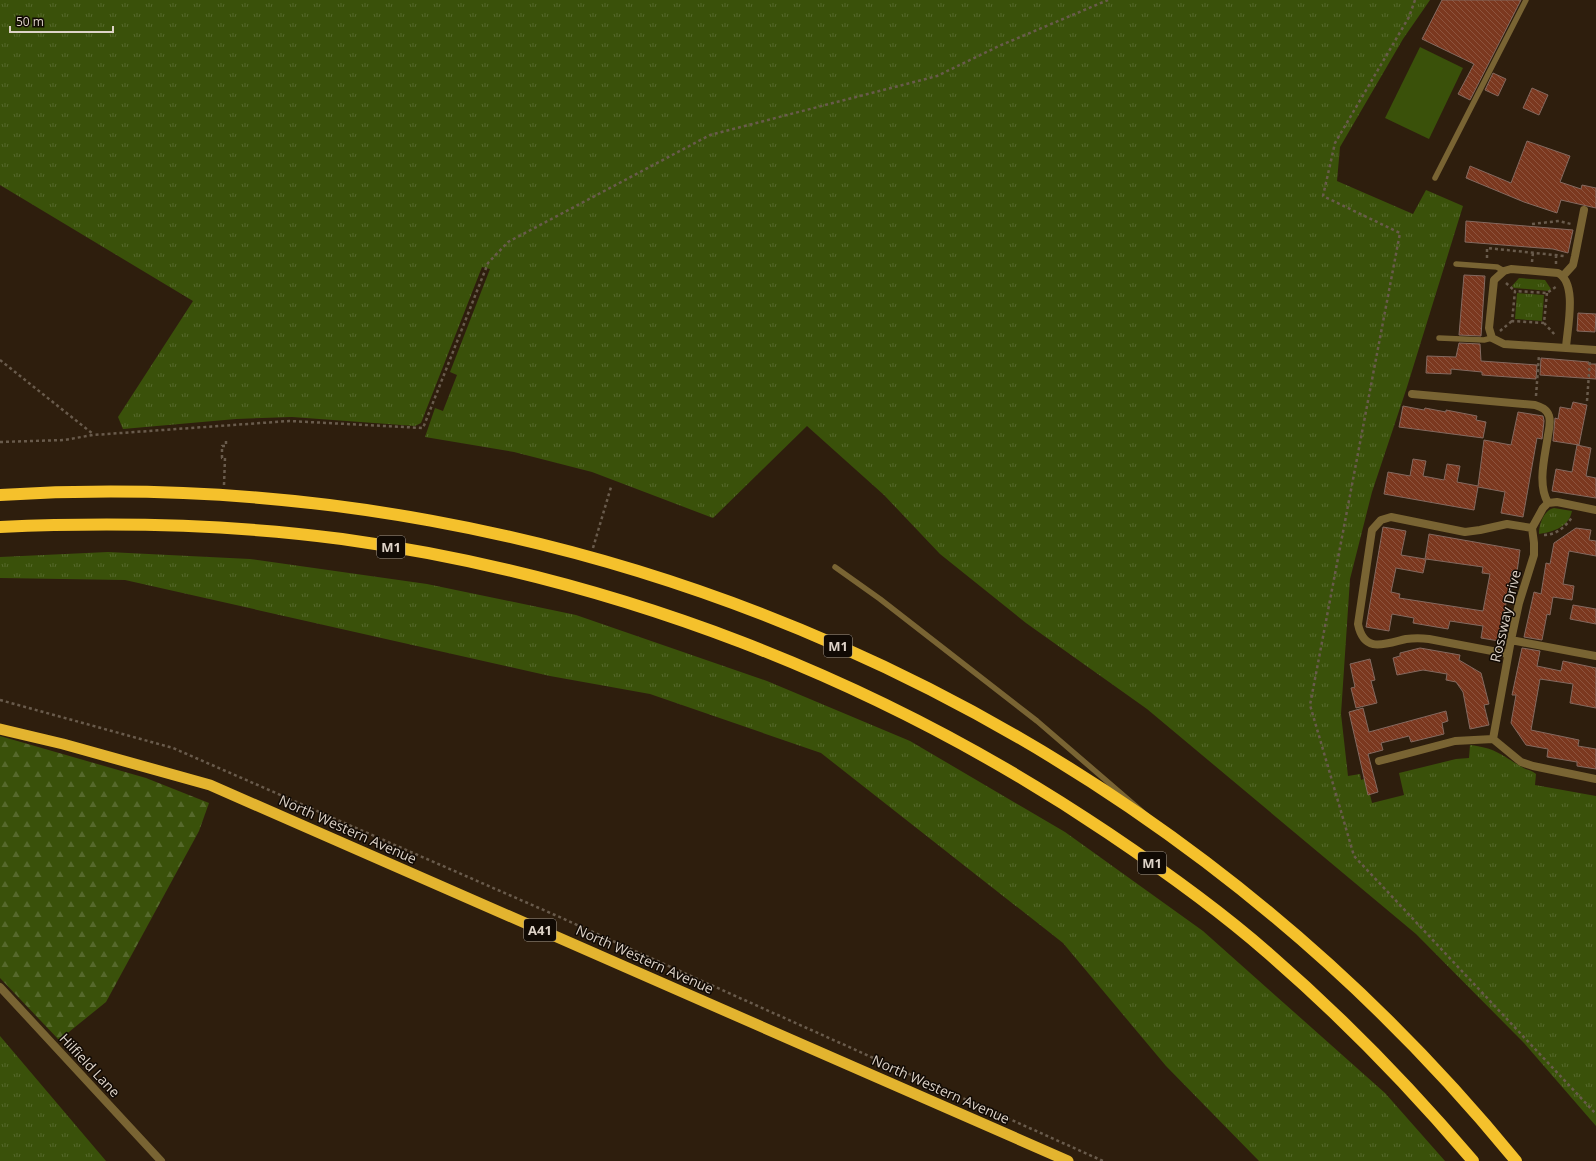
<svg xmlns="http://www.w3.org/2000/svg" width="1596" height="1161" font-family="'Open Sans',sans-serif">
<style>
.grass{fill:url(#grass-tufts)}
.forest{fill:url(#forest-firs)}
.pitch{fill:#3a510a}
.building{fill:url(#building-back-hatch);stroke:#84695f;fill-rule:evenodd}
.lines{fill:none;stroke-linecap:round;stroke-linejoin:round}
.path{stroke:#695b4c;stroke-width:2.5;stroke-dasharray:3 3;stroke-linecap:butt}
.service{stroke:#796433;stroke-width:5.5}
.minor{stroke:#796433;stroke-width:8}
.trunk{stroke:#e3b42f;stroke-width:11}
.motorway{stroke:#f5c12c;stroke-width:12}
.labels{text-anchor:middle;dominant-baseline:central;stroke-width:3;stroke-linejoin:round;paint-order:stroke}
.shield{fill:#110a04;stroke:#a0978d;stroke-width:1}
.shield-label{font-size:13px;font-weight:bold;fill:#ded3c8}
.street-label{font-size:14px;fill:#ded3c8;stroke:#110a04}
</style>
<defs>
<pattern id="grass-tufts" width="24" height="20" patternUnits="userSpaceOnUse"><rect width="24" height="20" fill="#3a510a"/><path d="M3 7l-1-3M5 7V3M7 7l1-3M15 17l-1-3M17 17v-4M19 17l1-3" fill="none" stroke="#56692c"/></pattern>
<pattern id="forest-firs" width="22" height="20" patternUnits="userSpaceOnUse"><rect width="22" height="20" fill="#3a510a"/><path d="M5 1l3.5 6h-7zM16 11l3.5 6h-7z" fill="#56692c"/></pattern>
<pattern id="building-back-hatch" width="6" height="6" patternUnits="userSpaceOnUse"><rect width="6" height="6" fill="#7b381f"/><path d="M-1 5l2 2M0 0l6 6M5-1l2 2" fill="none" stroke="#8d543e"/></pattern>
</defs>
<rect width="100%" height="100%" fill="#2e1e0d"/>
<path class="grass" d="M 0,0 L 1430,0 L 1403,39 L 1340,147 L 1337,181 L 1413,214 L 1426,190 L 1463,206 L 1407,387 L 1372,492 L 1350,579 L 1341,714 L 1348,776 L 1360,774 L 1361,780 L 1366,778 L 1372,803 L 1404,795 L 1399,773 L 1456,759 L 1469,758 L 1470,745 C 1496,748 1501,755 1522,767 C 1526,770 1532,770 1536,774 L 1535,785 L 1596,796 L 1596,1126 L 1524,1043 L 1416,934 L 1147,709 L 1026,623 L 940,554 L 884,495 L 807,426 L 713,518 L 592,472 L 514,452 L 425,437 L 435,408 L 443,411 L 457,375 L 450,372 L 490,269 L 482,267 L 421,423 L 415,426 L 292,417 L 236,419 L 123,429 L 118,417 L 193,301 L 0,185 Z
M 1519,278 L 1545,280 L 1551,289 L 1549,291 L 1514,288 L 1512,286 Z
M 1517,293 L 1544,295 L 1542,321 L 1515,319 Z
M 1554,508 L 1572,511 C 1569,527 1553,532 1539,534 C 1539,524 1544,510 1554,508 Z
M 108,552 L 250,559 L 427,584 L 576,615 L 767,681 L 910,741 L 1065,832 L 1203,931 L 1385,1093 L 1445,1161 L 1259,1161 L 1166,1066 L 1063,943 L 821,753 L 650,694 L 550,676 L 125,580 L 0,578 L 0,557 Z
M 0,1036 L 106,1161 L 0,1161 Z"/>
<path class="forest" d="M 0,736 L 146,778 L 209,803 L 199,831 L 106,1002 L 59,1040 L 0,978 Z"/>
<path class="pitch" d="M 1420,47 L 1463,68 L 1429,139 L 1385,118 Z"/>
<path class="building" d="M 1442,0 L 1521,0 L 1470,100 L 1458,94 L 1474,64 L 1422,39 Z
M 1493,73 L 1506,79 L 1498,96 L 1485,90 Z
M 1532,88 L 1548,95 L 1539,115 L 1523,108 Z
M 1527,141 L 1570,156 L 1560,182 L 1581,189 L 1582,185 L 1596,188 L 1596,208 L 1561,200 L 1557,213 L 1524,202 L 1466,178 L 1470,166 L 1511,183 Z
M 1466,221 L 1490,223 L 1573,230 L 1568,253 L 1553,249 L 1465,242 Z
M 1464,275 L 1485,276 L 1481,336 L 1459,335 Z
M 1578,313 L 1596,314 L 1595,332 L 1577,331 Z
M 1459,343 L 1480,344 L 1481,361 L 1537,365 L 1536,379 L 1482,375 L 1482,372 L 1451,369 L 1451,374 L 1426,373 L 1427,356 L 1456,357 Z
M 1541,358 L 1589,362 L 1589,364 L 1596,364 L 1596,379 L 1540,375 Z
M 1573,402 L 1587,405 L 1579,445 L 1553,441 L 1555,418 L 1558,419 L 1560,407 L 1571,409 Z
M 1403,406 L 1424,410 L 1425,408 L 1446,412 L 1446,410 L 1477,416 L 1476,420 L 1486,422 L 1483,438 L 1399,427 Z
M 1518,412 L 1543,416 L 1544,421 L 1542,439 L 1537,438 L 1523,517 L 1501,513 L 1505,492 L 1478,487 L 1474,510 L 1384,494 L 1388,472 L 1410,476 L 1413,459 L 1426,461 L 1423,476 L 1444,480 L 1447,464 L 1460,466 L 1457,482 L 1478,486 L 1484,440 L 1511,445 Z
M 1577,445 L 1591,448 L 1586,476 L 1596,478 L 1596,498 L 1552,491 L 1556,469 L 1572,472 Z
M 1383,527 L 1406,531 L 1401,555 L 1425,559 L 1429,534 L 1520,550 L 1517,572 L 1512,571 L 1499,641 L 1481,638 L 1483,626 L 1450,621 L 1448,629 L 1413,623 L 1414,618 L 1392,614 L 1389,631 L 1366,627 ZM 1426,559 L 1483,567 L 1482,573 L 1490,574 L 1483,611 L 1399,598 L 1400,594 L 1391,592 L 1396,568 L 1423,573 Z
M 1576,528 L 1591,530 L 1589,540 L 1596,541 L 1596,556 L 1569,551 L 1563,584 L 1574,586 L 1572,600 L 1553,597 L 1550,615 L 1547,614 L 1542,640 L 1524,637 L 1534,592 L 1541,594 L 1546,563 L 1550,564 L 1554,543 Z
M 1573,605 L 1596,609 L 1596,624 L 1570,619 Z
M 1420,648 L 1460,655 L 1459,660 L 1481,673 L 1489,704 L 1484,705 L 1489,725 L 1470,729 L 1463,692 L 1456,682 L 1446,680 L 1447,674 L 1423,670 L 1397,675 L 1393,658 L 1400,656 L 1400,653 Z
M 1522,648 L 1540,651 L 1537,666 L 1561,671 L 1563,661 L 1596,668 L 1596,708 L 1570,703 L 1573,684 L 1540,679 L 1531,730 L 1579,740 L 1578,746 L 1596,749 L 1596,769 L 1577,766 L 1577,762 L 1547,757 L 1548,749 L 1526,745 L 1511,723 L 1516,695 L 1512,695 Z
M 1370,659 L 1375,680 L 1371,681 L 1377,703 L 1356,708 L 1351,688 L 1355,687 L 1350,664 Z
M 1363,708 L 1369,732 L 1446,711 L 1448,721 L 1442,723 L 1444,734 L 1411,742 L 1409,736 L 1381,743 L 1383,750 L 1368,754 L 1378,792 L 1368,795 L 1349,712 Z"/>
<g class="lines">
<path class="path" d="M 1415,0 L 1409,17 L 1335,143 L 1323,196 L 1400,233 L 1310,705 L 1354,856 L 1596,1114
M 1532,224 L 1559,221 L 1571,224
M 1487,258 L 1487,248 L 1564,256
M 1532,262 L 1533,252
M 1556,264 L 1556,254
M 1506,283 L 1515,291
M 1547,293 L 1544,323 L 1512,321 L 1515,291 L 1547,293 L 1557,286
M 1544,323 L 1556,336
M 1500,331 L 1512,321
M 0,360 L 93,434
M 1536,396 L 1539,355
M 1587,401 L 1590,360
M 0,442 L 64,440 L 93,435 L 289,421 L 423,428 L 488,263 L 508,242 L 710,135 L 937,76 L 999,46 L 1108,0
M 224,485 L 225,458 L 222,458 L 222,446 L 226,446 L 226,438
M 1544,535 C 1557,535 1566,526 1573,516
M 593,548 L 611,487
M 0,700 L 173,748 L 555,915 L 1103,1161"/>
<path class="service" d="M 1435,178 L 1526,0
M 1456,264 L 1497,267 L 1504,271
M 1439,338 L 1484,340 L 1492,338
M 835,567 L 880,599 L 1037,721 L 1152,820"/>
<path class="minor" d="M 1511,269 L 1558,273 C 1578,283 1567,329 1566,348 L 1504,344 L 1492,338 L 1489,328 L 1494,280 L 1504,271 Z
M 1563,276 L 1573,265 L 1575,256 L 1584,210
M 1566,348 L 1596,350
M 1412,394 L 1535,405 C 1541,407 1547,409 1549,416 C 1551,422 1549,429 1548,435 C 1545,457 1537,483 1548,503
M 1596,510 L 1557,502 L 1548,503 L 1543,508 L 1532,528 L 1534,543 L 1534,555 L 1519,603 L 1511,640 L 1493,739 L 1521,762 L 1533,766 L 1596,779
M 1511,640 L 1596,656
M 1508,654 L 1429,639 C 1421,638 1414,638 1406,639 C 1385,644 1364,654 1358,624 L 1372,530 L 1381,520 L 1391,517 L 1465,532 L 1480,530 L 1507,524 L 1532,528
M 1379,761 L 1455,741 L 1493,739
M 0,987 L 161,1161"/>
<path class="trunk" d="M 0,729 L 63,744 L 210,785 L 1068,1161"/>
<path class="motorway" d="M 0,495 C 582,459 1148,711 1516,1161
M 0,527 C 114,522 229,524 342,539 C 616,577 878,678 1108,833 C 1163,870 1218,909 1268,953 C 1342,1017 1410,1087 1473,1161"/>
</g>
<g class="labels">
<g class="shield">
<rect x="377" y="536" width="28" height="22" rx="3"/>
<rect x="824" y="635" width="28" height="22" rx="3"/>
<rect x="1138" y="852" width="28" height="22" rx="3"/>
<rect x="524" y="919" width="32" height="22" rx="3"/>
</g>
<g class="shield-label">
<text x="391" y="547">M1</text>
<text x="838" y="646">M1</text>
<text x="1152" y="863">M1</text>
<text x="540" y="930">A41</text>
</g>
<g class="street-label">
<text transform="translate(1505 616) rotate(-77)">Rossway Drive</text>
<text transform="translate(348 829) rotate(24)">North Western Avenue</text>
<text transform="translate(645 959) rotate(24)">North Western Avenue</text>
<text transform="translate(90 1065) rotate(47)">Hilfield Lane</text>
<text transform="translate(941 1089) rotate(24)">North Western Avenue</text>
</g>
</g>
<path d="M10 26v6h103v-6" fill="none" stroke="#ded3c8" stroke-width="2"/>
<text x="16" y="26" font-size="12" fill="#ded3c8" stroke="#110a04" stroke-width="3" paint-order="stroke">50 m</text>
</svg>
